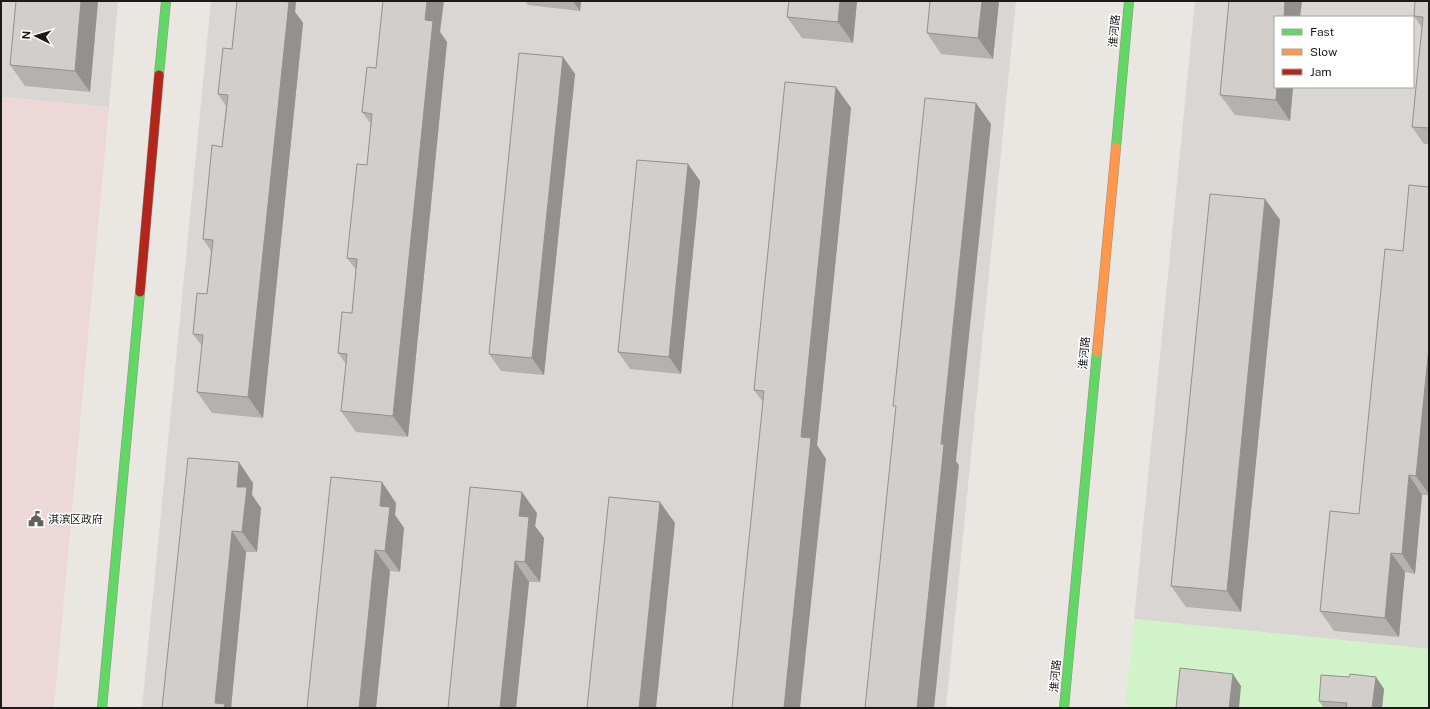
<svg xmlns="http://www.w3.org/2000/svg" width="1430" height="709" font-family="'Public Sans','Noto Sans SC',sans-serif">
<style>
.residential{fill:#d9d6d4;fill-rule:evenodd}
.commercial{fill:#edd8d8}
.park{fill:#d0f3ca}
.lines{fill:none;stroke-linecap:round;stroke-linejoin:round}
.fast-casing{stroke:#94917a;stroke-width:10}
.slow-casing{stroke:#94917a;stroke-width:10}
.jam-casing{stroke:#94917a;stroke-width:10}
.fast{stroke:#63d668;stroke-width:9}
.slow{stroke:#ff974d;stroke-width:9}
.jam{stroke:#b3261e;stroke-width:9}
.wall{fill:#b5b1af}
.shaded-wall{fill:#93908e}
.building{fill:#d2cecb;stroke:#93908e}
.labels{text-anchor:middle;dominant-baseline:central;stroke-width:3;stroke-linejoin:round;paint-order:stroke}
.street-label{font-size:11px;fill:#1a1a1a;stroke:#fff}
.poi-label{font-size:11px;fill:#1a1a1a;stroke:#fff;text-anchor:start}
</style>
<rect width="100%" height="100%" fill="#eae6e2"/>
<path class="residential" d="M 1,1 L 118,1 L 109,107 L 1,97 Z
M 211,1 L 1016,1 L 946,708 L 142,708 Z
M 1195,1 L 1429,1 L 1429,649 L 1134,619 ZM 1275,17 L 1413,17 L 1413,87 L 1275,87 Z"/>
<path class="commercial" d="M 1,97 L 109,107 L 54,708 L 1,708 Z"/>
<path class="park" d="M 1134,619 L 1429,649 L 1429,708 L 1125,708 Z"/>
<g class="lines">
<defs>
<path id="fast" d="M 159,75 L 166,1
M 1116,147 L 1129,1
M 102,708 L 140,292
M 1064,708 L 1097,352"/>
<path id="slow" d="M 1097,352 L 1116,147"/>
<path id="jam" d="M 140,292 L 159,75"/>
</defs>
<use href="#fast" class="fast-casing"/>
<use href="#slow" class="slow-casing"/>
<use href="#jam" class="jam-casing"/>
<use href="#fast" class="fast"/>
<use href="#slow" class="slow"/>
<use href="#jam" class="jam"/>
</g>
<path class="wall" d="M 98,1 L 90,92 L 25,86 L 10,65 Z
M 237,1 L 296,1 L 295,12 L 303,23 L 263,418 L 212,413 L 197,392 L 202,346 L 193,334 L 207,294 L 211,251 L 203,239 L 222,147 L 226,106 L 218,94 L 232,49 Z
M 525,1 L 581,1 L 580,11 L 528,5 Z
M 857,1 L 853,43 L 802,38 L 787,17 Z
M 930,1 L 999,1 L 993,59 L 941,54 L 927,33 Z
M 1229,1 L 1302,1 L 1300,17 L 1275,17 L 1275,87 L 1293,87 L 1290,121 L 1235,115 L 1220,95 Z
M 1429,1 L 1429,144 L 1424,144 L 1412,127 L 1422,28 L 1414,16 Z
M 440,32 L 447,42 L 408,437 L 356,432 L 341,411 L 346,364 L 338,353 L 352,313 L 356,270 L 347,258 L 367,165 L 371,124 L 362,112 L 376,68 Z
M 563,57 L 575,74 L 544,375 L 501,371 L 489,354 Z
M 836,87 L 851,108 L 817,445 L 826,459 L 763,402 L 754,390 Z
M 688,164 L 700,181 L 681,374 L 630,369 L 618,352 Z
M 1429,187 L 1429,495 L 1422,495 L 1415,574 L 1405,572 L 1399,637 L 1334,631 L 1320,611 L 1359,514 L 1403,251 Z
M 1265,199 L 1280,220 L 1241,612 L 1186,607 L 1171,586 Z
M 188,458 L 253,483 L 252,495 L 261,508 L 257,552 L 246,552 L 231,708 Z
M 396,503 L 395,515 L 404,528 L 400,572 L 390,571 L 376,708 L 307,708 Z
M 537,513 L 535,526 L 544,538 L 540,582 L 529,582 L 516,708 L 448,708 Z
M 1349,677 L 1376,677 L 1384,689 L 1382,708 L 1324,708 L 1319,701 Z"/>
<path class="shaded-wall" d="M 81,1 L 98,1 L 90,92 L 75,71 Z
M 280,1 L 296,1 L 295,12 L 303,23 L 263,418 L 248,397 Z
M 427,1 L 444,1 L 440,32 L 447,42 L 408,437 L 393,416 Z
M 573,1 L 581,1 L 580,11 Z
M 840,1 L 857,1 L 853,43 L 838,22 Z
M 982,1 L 999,1 L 993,59 L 978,38 Z
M 1285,1 L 1302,1 L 1300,17 L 1284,17 Z
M 563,57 L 575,74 L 544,375 L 532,358 Z
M 836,87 L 851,108 L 817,445 L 826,459 L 800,708 L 784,708 L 801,437 Z
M 1277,87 L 1293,87 L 1290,121 L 1276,100 Z
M 976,103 L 991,124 L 956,461 L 959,465 L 934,708 L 917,708 L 941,444 Z
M 688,164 L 700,181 L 681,374 L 669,357 Z
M 1265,199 L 1280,220 L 1241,612 L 1227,591 Z
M 1429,347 L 1429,494 L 1416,476 Z
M 239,462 L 253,483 L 252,495 L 261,508 L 257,552 L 242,532 L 237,487 Z
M 1409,475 L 1422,495 L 1415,574 L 1402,554 Z
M 382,482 L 396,503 L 395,515 L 404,528 L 400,572 L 385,551 L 380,506 Z
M 522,492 L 537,513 L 535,526 L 544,538 L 540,582 L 525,562 L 519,516 Z
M 660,502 L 675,523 L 656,708 L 639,708 Z
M 232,531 L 246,552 L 231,708 L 218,708 L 215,703 Z
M 375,550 L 390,571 L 376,708 L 359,708 Z
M 1391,553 L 1405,572 L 1399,637 L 1385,618 Z
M 515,561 L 529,582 L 516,708 L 500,708 Z
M 1233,674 L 1241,686 L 1239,708 L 1229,708 Z
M 1376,677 L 1384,689 L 1382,708 L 1372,708 Z"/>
<path class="building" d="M 16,1 L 81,1 L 75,71 L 10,65 Z
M 237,1 L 280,1 L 289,2 L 248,397 L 197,392 L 203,335 L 193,334 L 197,293 L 207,294 L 213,240 L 203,239 L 212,145 L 222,147 L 228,95 L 218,94 L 223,48 L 232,49 Z
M 383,1 L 427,1 L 425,20 L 433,21 L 393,416 L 341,411 L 347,354 L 338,353 L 342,312 L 352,313 L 357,259 L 347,258 L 357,164 L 367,165 L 372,114 L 362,112 L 367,67 L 376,68 Z
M 789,1 L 840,1 L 838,22 L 787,17 Z
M 930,1 L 982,1 L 978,38 L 927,33 Z
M 1229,1 L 1285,1 L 1284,17 L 1275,17 L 1275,87 L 1277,87 L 1276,100 L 1220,95 Z
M 1415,1 L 1429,1 L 1429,128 L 1412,127 L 1423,17 L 1414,16 Z
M 519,53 L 563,57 L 532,358 L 489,354 Z
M 785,82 L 836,87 L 801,437 L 811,438 L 784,708 L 732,708 L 764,391 L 754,390 Z
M 925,98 L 976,103 L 941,444 L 944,444 L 917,708 L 865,708 L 896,406 L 893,406 Z
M 637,160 L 688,164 L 669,357 L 618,352 Z
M 1409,185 L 1429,187 L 1429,347 L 1416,476 L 1409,475 L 1402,554 L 1391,553 L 1385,618 L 1320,611 L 1330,511 L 1359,514 L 1385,249 L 1403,251 Z
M 1210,194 L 1265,199 L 1227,591 L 1171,586 Z
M 188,458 L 239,462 L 237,487 L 247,487 L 242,532 L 232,531 L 215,703 L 225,704 L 224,708 L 162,708 Z
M 331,477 L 382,482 L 380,506 L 390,507 L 385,551 L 375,550 L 359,708 L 307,708 Z
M 470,487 L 522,492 L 519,516 L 529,517 L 525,562 L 515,561 L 500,708 L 448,708 Z
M 609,497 L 660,502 L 639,708 L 587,708 Z
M 1180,668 L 1233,674 L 1229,708 L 1176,708 Z
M 1350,674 L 1376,677 L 1372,708 L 1346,708 L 1347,703 L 1319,701 L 1321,675 L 1349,677 Z"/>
<defs>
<symbol id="civic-bare" viewBox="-9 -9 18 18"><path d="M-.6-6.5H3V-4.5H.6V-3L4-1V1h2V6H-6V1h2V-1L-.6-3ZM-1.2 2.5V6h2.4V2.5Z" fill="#636160" stroke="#fff" stroke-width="2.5" paint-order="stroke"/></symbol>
</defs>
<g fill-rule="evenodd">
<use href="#civic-bare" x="25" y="508" width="22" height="22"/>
</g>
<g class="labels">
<g class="street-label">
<text transform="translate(1114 31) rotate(-85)">淮河路</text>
<text transform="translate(1084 353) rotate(-85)">淮河路</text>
<text transform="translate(1055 676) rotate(-85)">淮河路</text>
</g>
<g class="poi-label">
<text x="48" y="519">淇滨区政府</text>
</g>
</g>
<rect width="1430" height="709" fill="none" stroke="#1a1a1a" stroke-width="4"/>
<rect x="1274" y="16" width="140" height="72" fill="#ffffff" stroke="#a3a3a3"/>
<rect x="1282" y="29" width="20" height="6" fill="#63d668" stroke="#a3a3a3"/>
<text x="1310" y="36" font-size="12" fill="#1a1a1a">Fast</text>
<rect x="1282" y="49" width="20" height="6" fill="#ff974d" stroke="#a3a3a3"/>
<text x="1310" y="56" font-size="12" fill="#1a1a1a">Slow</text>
<rect x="1282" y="69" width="20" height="6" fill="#b3261e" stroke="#a3a3a3"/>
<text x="1310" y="76" font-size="12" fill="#1a1a1a">Jam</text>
<g transform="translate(36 36) rotate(275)" stroke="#ffffff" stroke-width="3" paint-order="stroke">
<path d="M0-3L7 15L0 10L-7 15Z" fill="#1a1a1a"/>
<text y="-6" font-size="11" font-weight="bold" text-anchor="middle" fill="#1a1a1a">N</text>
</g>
</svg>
